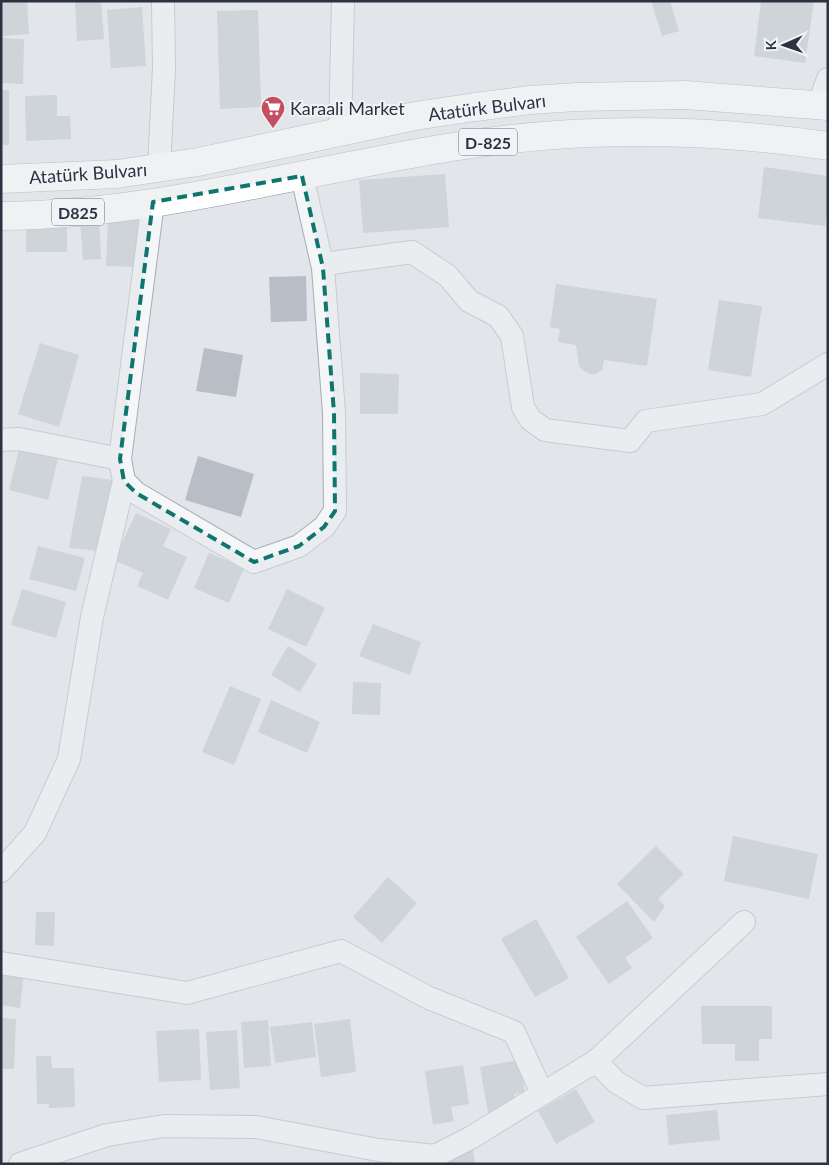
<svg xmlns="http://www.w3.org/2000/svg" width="829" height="1165" font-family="Lato,sans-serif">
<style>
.building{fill:#b9bec6}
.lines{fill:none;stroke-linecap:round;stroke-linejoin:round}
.street-casing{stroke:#a7acb4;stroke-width:24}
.highway-casing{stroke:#8a939f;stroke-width:29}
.street{stroke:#f4f6f8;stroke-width:22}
.highway{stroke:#fff;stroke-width:28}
.marked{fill:none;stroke:#0f766e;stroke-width:4;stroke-dasharray:10 6;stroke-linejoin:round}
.labels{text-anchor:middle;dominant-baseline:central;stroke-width:4;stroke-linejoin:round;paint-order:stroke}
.shield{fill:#f1f4f7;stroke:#666d78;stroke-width:1}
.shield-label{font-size:16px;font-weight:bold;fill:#2b3341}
.street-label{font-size:18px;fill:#2b3341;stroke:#f1f4f7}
.poi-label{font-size:18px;fill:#2b3341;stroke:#f1f4f7;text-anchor:start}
</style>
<rect width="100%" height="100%" fill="#e2e5ea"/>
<path class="building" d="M 1,1 L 27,1 L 29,34 L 1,36 Z
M 75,1 L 101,1 L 104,39 L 77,41 Z
M 651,1 L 670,1 L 679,31 L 662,36 Z
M 761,1 L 814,1 L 805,63 L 754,56 Z
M 142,7 L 146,66 L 111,68 L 107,10 Z
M 258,10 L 261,107 L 220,109 L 217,11 Z
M 1,38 L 24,39 L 23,84 L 1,83 Z
M 1,90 L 9,90 L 9,145 L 1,145 Z
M 57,95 L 57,116 L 70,116 L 71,139 L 26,141 L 25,96 Z
M 764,167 L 828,176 L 828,205 L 825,226 L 758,218 Z
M 445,174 L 449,227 L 363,233 L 359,180 Z
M 108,218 L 140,220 L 137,267 L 106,266 Z
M 99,219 L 101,259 L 83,260 L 80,220 Z
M 26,226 L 67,226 L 67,252 L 26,252 Z
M 306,276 L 307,321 L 271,322 L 269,277 Z
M 556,284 L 657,299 L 647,366 L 604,360 L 602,370 L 596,374 L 590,374 L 584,371 L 579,366 L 576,345 L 558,342 L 560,329 L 550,327 Z
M 719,300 L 762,306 L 751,377 L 708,370 Z
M 40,343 L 79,355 L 59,427 L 18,414 Z
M 204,348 L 243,355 L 236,397 L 196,391 Z
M 360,373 L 399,374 L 398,414 L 360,414 Z
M 19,450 L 58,459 L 48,500 L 9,490 Z
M 198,456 L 254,474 L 241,517 L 185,500 Z
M 82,476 L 113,480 L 99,551 L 69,548 Z
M 136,513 L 171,529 L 163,546 L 187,557 L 168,600 L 137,586 L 143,573 L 114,560 Z
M 38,546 L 85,558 L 76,591 L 29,579 Z
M 209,553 L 244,568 L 229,603 L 194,588 Z
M 22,589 L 66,602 L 56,638 L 11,625 Z
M 287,589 L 325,608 L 306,647 L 268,629 Z
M 373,624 L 421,642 L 410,675 L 359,656 Z
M 288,646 L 317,664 L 300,692 L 271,675 Z
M 353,682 L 381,683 L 380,715 L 352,714 Z
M 230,686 L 261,699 L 234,765 L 202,752 Z
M 271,700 L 320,722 L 307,753 L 258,732 Z
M 733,836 L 818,854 L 809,899 L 724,881 Z
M 656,846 L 684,874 L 658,899 L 665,906 L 654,922 L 617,884 Z
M 388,877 L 417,903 L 382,943 L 353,917 Z
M 627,901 L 653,938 L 625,958 L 632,968 L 609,984 L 576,937 Z
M 36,912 L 55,912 L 54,946 L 35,945 Z
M 536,919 L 569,978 L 535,997 L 501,939 Z
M 1,972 L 24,974 L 20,1008 L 1,1005 Z
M 701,1006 L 772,1006 L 772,1039 L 759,1039 L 759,1061 L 735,1061 L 735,1044 L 702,1044 Z
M 1,1018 L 16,1019 L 14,1069 L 1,1069 Z
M 350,1019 L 356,1072 L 321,1077 L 314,1024 Z
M 268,1020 L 271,1066 L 244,1068 L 241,1022 Z
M 312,1022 L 316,1057 L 275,1063 L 270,1027 Z
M 199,1029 L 201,1080 L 159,1082 L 156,1031 Z
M 237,1030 L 240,1088 L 210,1090 L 206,1032 Z
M 36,1056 L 51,1056 L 52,1068 L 74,1068 L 75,1107 L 49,1108 L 49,1104 L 37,1104 Z
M 519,1060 L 525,1092 L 514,1094 L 517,1107 L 488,1113 L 480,1067 Z
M 463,1065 L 469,1104 L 451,1107 L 454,1121 L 433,1125 L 425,1071 Z
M 576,1089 L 595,1122 L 556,1144 L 538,1111 Z
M 717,1110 L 720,1140 L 669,1145 L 666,1115 Z
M 472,1143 L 475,1164 L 428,1164 Z"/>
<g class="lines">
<defs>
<path id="street" d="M 818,106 L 828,79
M 340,133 L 343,1
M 159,168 L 164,68 L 163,1
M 153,202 L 120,459 L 124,481 L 136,493 L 254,562 L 299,546 L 324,527 L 335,511 L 334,413 L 323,268 L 302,176
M 323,268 L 331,263 L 412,252 L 448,276 L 469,301 L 498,316 L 512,336 L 523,407 L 530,419 L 545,430 L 630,441 L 646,421 L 762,404 L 828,364
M 1,440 L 19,439 L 120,459
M 1,871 L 35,833 L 69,759 L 92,617 L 124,481
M 1,963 L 187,993 L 341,951 L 429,998 L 514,1032 L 542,1093
M 596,1061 L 616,1082 L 643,1098 L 828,1084
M 20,1164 L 107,1135 L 164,1126 L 256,1127 L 378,1150 L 435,1156 L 472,1137 L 596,1061 L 744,922"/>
<path id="highway" d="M 1,179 L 117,174 L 198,162 L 415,116 L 475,107 L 530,100 L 577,97 L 685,95 L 828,106
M 1,216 C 154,215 302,171 452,147 C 576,127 704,128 828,146"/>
</defs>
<use href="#street" class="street-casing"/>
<use href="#highway" class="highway-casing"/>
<use href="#street" class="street"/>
<use href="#highway" class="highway"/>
</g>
<path d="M0 0H829V1165H0ZM 302,176 L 323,268 L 334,413 L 335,511 L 324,527 L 299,546 L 254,562 L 136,493 L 124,481 L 120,459 L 153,202 Z" fill="#e2e5ea" fill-opacity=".55" fill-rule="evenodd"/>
<path class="marked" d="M 302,176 L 323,268 L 334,413 L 335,511 L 324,527 L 299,546 L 254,562 L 136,493 L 124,481 L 120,459 L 153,202 Z"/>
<defs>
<symbol id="supermarket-pin" viewBox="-11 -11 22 30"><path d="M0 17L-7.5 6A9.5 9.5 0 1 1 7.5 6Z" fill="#c74e61" stroke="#f1f4f7"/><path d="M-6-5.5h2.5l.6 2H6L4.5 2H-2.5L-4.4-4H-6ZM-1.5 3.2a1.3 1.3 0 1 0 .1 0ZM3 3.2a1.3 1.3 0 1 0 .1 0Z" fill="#fff"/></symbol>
</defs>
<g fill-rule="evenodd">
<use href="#supermarket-pin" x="259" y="94" width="28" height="38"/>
</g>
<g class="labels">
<g class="shield">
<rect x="459" y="128.5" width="58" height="27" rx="4"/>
<rect x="52" y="198.5" width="52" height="27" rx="4"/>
</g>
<g class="shield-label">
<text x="488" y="142">D-825</text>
<text x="78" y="212">D825</text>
</g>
<g class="street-label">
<text transform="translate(487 107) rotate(-7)">Atatürk Bulvarı</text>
<text transform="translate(88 173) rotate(-4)">Atatürk Bulvarı</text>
</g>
<g class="poi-label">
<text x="290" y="108">Karaali Market</text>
</g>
</g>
<rect width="829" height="1165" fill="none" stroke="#2b3341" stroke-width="5"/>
<g transform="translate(784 45) rotate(268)" stroke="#f1f4f7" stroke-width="4" paint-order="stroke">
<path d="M0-4L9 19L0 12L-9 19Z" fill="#2b3341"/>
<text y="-8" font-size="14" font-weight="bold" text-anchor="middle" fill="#2b3341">K</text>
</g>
</svg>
